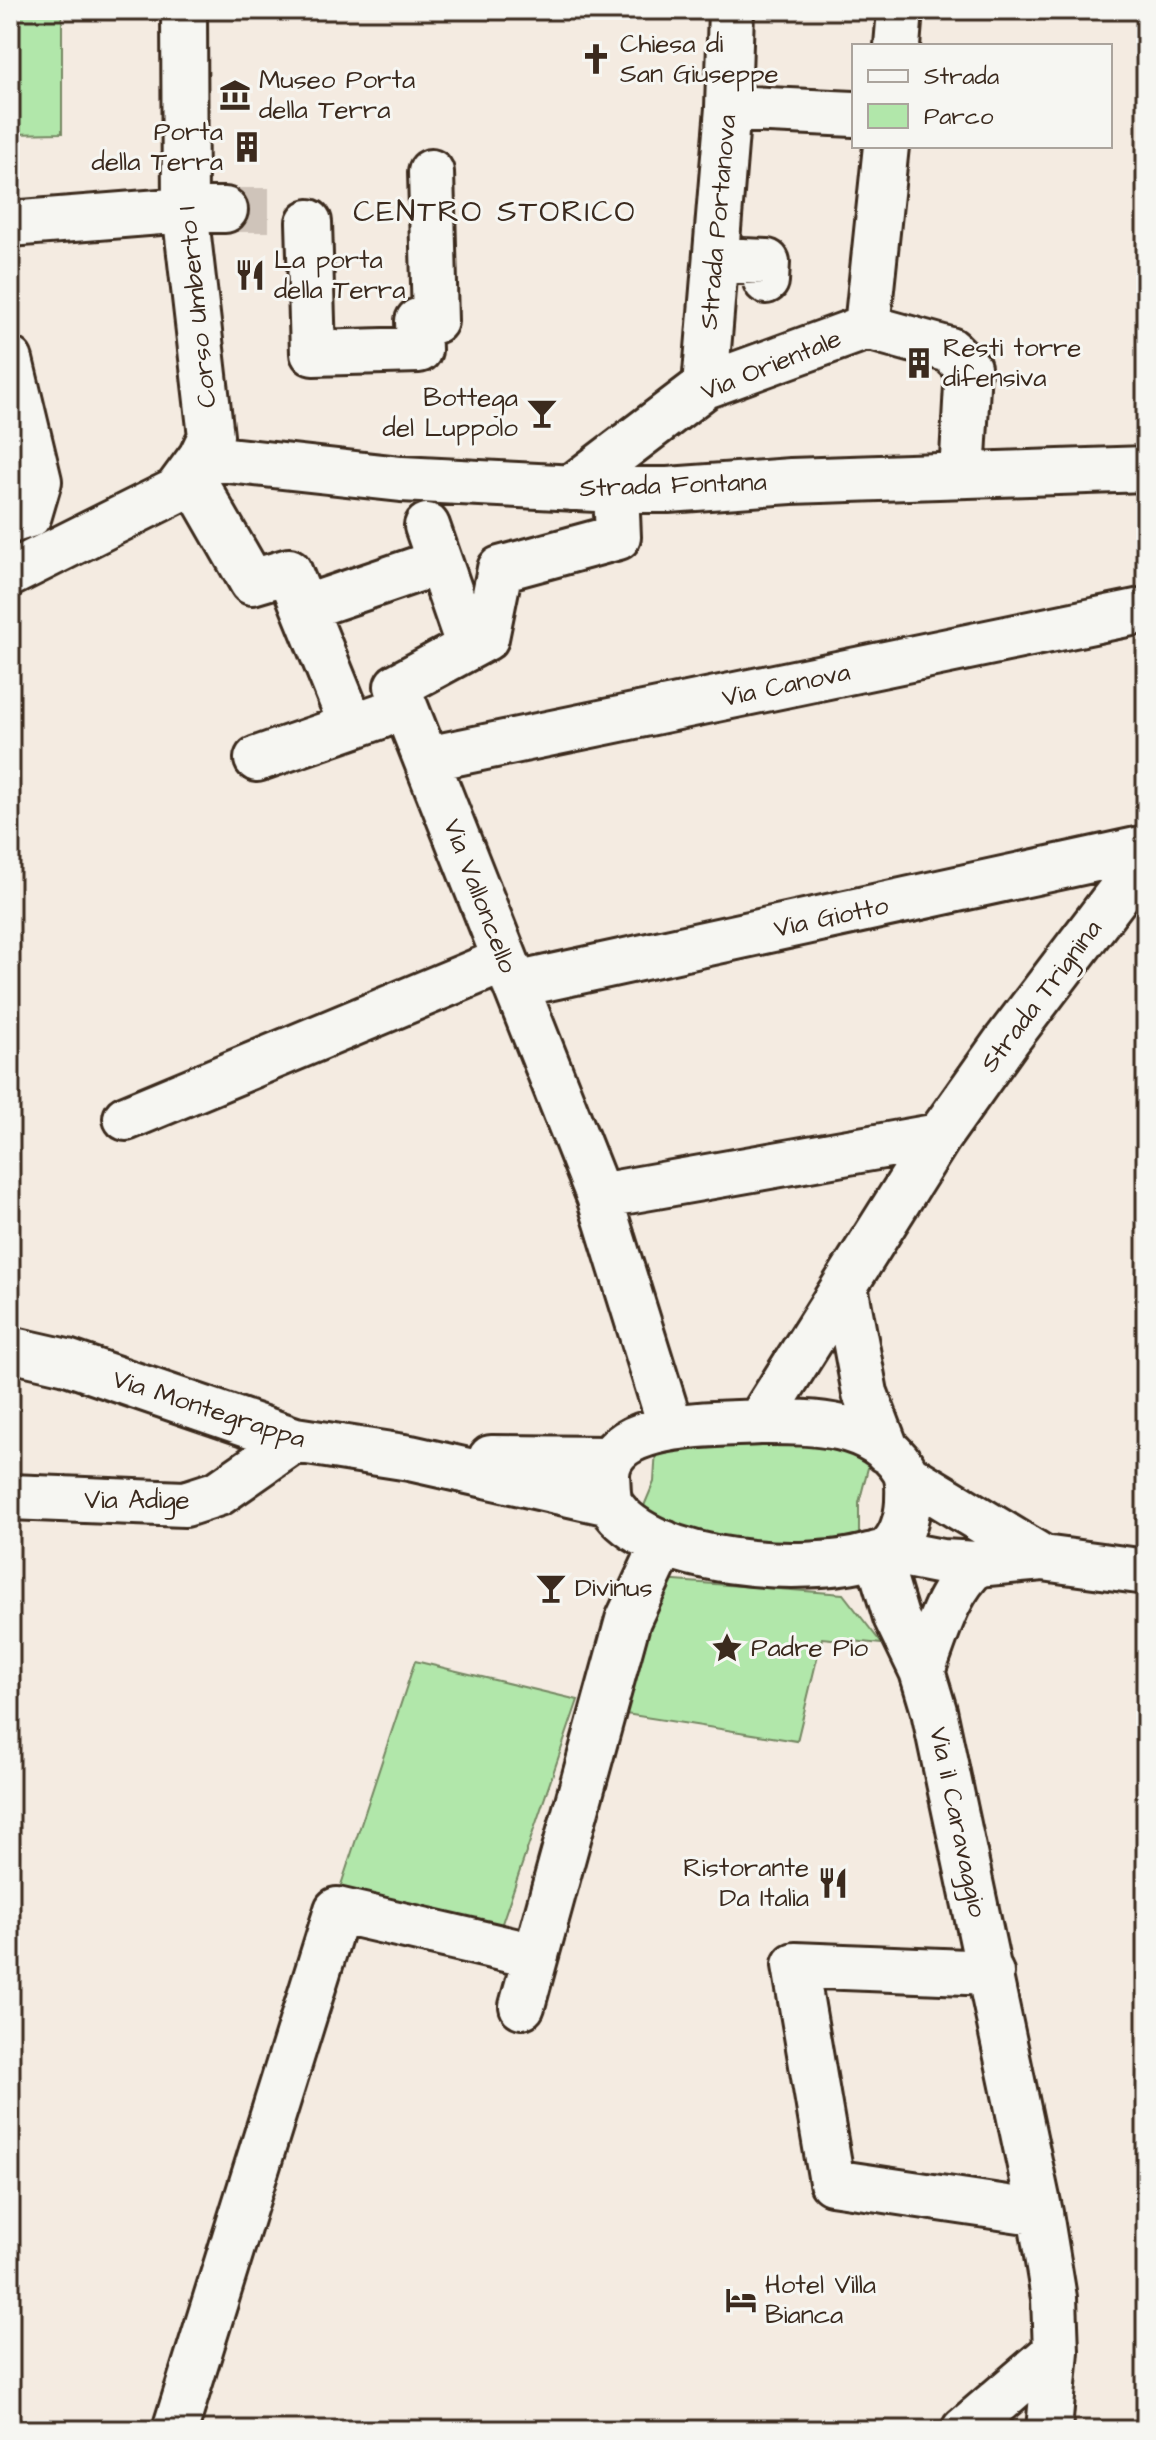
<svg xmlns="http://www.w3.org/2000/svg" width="1156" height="2440" font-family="'Architects Daughter',sans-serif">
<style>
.green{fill:#b1e7aa;stroke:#768864;stroke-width:2}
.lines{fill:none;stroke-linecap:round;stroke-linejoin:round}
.minor-tunnel{stroke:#cfc4ba;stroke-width:44;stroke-dasharray:44 22;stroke-linecap:butt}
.minor-casing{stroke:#3b2a1e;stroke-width:50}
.minor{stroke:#f6f6f2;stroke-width:44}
.labels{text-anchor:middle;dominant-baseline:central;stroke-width:6;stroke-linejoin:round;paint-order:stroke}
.poi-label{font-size:26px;fill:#3b2a1e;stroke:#f6f6f2;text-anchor:start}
.street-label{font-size:26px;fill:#3b2a1e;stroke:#f6f6f2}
.quarter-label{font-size:30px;letter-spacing:2px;fill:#3b2a1e;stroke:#f6f6f2}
</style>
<rect width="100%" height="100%" fill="#f4ebe1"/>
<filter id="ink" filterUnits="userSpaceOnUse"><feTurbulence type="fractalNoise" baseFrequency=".0125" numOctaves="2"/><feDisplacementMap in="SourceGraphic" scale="16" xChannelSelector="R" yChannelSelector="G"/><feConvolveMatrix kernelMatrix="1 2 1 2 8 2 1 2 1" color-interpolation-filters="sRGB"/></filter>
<g filter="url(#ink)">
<path class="green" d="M 10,10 L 62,10 L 62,133 L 10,134 Z
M 818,1440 L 870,1460 L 859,1503 L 859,1544 L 834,1550 L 708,1538 L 641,1513 L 654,1482 L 656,1448 Z
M 662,1580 L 843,1594 L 882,1644 L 822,1638 L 797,1741 L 619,1713 Z
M 415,1661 L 578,1700 L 499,1932 L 340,1888 Z"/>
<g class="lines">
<path class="minor-tunnel" d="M 225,210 L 275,210"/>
<defs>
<path id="minor" d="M 897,46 L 900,10
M 728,108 L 854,114
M 309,222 L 313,353 L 419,350 L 418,321 L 435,321 L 431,172
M 10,224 L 185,210 L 225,210
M 717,260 L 767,262 L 766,281
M 867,327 L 950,350 L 968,368 L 962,475
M 10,360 L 39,481 L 29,515 L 10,521
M 705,386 L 728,108 L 731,10
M 201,457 L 401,479 L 616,490 L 668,490 L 791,481 L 1146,469
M 190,474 L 252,582 L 289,571 L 352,726
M 571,488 L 705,386 L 867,327 L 886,146
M 616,490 L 618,537 L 500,569 L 486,638 L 397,686 L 599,1196 L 671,1428
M 427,526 L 469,647
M 10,574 L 176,491 L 201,457 L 211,436 L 185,210 L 184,10
M 304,608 L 439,562
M 257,759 L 381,716
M 427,759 L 1146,610
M 515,985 L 1146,848
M 126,1118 L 505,960
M 599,1196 L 939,1136
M 845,1286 L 865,1393 L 887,1451
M 10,1349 L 67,1362 L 295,1440 L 410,1458 L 610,1503
M 759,1422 C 809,1422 871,1420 903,1468 C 910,1479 908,1490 908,1502 C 907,1519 901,1541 886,1551 C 882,1554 873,1555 869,1556 C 807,1575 649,1566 611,1505 C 607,1497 608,1485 607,1476 C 606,1419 720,1425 759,1422 Z
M 759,1422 L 939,1136 L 1007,1040 L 1146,857
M 491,1458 L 609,1459
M 908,1476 L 1043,1558
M 10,1497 L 185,1504 L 219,1493 L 295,1440
M 886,1551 L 942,1562 L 977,1564 L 1043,1558 L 1146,1572
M 877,1554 L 896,1617 L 922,1671 L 934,1711 L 1040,2213 L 1054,2298 L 1056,2351 L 1049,2430
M 922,1671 C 937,1633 946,1592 977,1564
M 991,1973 L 795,1965 L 832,2182 L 1040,2213
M 522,2006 L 628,1620 L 664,1543
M 175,2430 L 337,1910 L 535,1956
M 964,2430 L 1056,2351"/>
</defs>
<use href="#minor" class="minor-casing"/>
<use href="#minor" class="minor"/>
</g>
</g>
<defs>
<symbol id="church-bare" viewBox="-9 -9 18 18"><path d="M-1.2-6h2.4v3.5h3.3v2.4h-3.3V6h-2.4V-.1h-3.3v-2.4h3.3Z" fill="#3b2a1e" stroke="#f6f6f2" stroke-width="2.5" paint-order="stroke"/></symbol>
<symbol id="museum-bare" viewBox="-9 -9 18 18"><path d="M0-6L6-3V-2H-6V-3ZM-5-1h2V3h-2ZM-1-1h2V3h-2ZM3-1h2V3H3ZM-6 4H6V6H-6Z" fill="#3b2a1e" stroke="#f6f6f2" stroke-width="2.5" paint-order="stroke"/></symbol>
<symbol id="building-bare" viewBox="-9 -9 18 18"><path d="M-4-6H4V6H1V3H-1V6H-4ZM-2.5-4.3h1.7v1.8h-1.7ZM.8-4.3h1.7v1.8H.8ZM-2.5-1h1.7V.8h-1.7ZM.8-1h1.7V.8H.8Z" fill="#3b2a1e" stroke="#f6f6f2" stroke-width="2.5" paint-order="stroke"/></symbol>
<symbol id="restaurant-bare" viewBox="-9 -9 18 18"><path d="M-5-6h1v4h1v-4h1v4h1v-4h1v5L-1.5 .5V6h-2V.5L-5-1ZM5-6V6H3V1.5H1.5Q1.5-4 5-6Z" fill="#3b2a1e" stroke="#f6f6f2" stroke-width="2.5" paint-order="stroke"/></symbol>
<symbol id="bar-bare" viewBox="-9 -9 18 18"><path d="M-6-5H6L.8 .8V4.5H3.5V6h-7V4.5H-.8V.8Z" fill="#3b2a1e" stroke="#f6f6f2" stroke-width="2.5" paint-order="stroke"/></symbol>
<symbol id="sight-bare" viewBox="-9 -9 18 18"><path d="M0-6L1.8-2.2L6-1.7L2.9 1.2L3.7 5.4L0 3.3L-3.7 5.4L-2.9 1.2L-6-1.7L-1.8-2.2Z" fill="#3b2a1e" stroke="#f6f6f2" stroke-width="2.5" paint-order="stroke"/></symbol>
<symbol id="hotel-bare" viewBox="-9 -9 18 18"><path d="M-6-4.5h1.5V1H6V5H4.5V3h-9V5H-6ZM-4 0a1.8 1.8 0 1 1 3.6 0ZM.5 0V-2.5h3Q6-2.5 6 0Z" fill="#3b2a1e" stroke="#f6f6f2" stroke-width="2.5" paint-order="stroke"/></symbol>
</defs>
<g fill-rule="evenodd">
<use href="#church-bare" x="574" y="37" width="44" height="44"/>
<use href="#museum-bare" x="213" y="73" width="44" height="44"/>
<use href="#building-bare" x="225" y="125" width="44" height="44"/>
<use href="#restaurant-bare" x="228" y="253" width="44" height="44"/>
<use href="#building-bare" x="897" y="341" width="44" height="44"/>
<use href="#bar-bare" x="520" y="391" width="44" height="44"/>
<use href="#bar-bare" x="529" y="1566" width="44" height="44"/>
<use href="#sight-bare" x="705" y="1626" width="44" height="44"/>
<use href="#restaurant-bare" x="811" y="1861" width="44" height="44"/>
<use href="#hotel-bare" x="719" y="2278" width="44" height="44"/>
</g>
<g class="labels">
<g class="poi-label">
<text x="620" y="44">Chiesa di<tspan x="620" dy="30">San Giuseppe</tspan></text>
<text x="259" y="80">Museo Porta<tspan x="259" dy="30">della Terra</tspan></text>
<text x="223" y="132" text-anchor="end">Porta<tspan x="223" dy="30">della Terra</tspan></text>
<text x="274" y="260">La porta<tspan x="274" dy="30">della Terra</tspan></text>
<text x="943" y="348">Resti torre<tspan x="943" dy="30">difensiva</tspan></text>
<text x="518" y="398" text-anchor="end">Bottega<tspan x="518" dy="30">del Luppolo</tspan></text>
<text x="575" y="1588">Divinus</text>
<text x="751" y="1648">Padre Pio</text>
<text x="809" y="1868" text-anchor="end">Ristorante<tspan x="809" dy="30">Da Italia</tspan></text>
<text x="765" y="2285">Hotel Villa<tspan x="765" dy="30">Bianca</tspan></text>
</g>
<g class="street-label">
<text transform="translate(718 222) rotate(-85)">Strada Portanova</text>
<text transform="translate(197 307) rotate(-96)">Corso Umberto I</text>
<text transform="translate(771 365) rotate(-22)">Via Orientale</text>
<text transform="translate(673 485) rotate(-2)">Strada Fontana</text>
<text transform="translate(786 685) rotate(-12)">Via Canova</text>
<text transform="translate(480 896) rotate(69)">Via Valloncello</text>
<text transform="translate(831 917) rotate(-12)">Via Giotto</text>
<text transform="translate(1041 996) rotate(-53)">Strada Trignina</text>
<text transform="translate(209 1409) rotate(18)">Via Montegrappa</text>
<text x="137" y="1500">Via Adige</text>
<text transform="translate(958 1822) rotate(78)">Via il Caravaggio</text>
</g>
<g class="quarter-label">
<text x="495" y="212">CENTRO STORICO</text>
</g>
</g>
<rect width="1156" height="2440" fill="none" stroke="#f6f6f2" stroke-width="40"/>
<rect x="20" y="20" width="1116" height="2400" fill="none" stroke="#3b2a1e" stroke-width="3" filter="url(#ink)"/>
<rect x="852" y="44" width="260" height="104" fill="#f6f6f2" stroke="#aba49d" stroke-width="2"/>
<rect x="868" y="70" width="40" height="12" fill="#f6f6f2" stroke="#aba49d" stroke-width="2"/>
<text x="924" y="84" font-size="24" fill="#3b2a1e">Strada</text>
<rect x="868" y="104" width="40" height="24" fill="#b1e7aa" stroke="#aba49d" stroke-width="2"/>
<text x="924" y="124" font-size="24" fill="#3b2a1e">Parco</text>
</svg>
